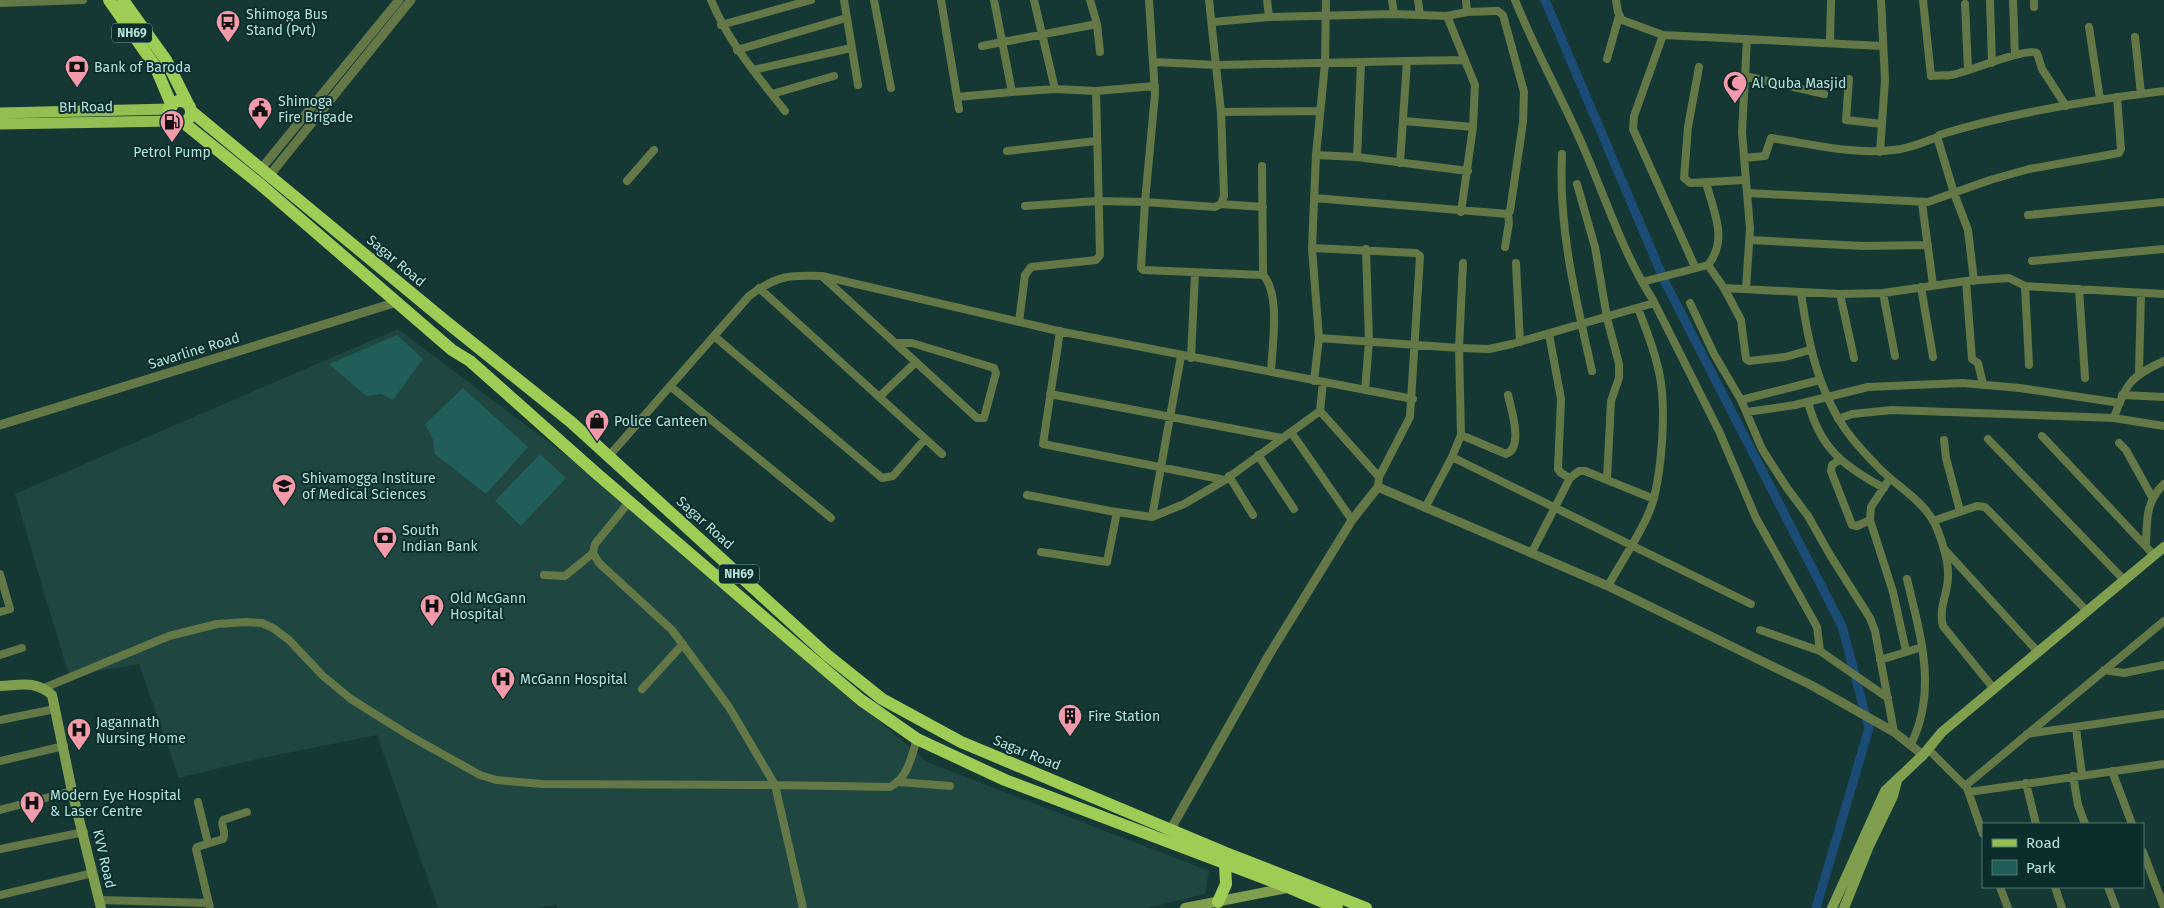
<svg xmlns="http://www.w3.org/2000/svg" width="2164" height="908" font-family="'Fira Sans',sans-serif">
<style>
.built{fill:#1f4641}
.green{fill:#225e59}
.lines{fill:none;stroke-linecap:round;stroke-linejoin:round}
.canal{stroke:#1a4c76;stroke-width:9}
.minor{stroke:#637846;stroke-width:8}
.tertiary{stroke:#637846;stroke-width:9}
.secondary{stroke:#7f9f4e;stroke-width:10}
.primary{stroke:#94be52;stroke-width:11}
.trunk{stroke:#9ecc54;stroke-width:12}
.labels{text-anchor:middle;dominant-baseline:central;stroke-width:4;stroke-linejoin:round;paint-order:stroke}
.shield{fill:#0b2d2b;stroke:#81aca8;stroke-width:1}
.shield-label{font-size:12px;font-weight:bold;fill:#b4e3dd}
.poi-label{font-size:14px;fill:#b4e3dd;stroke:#0b2d2b;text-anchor:start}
.street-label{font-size:14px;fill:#b4e3dd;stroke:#0b2d2b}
</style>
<rect width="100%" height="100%" fill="#163835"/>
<path class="built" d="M 398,329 L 590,473 L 927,762 L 1209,871 L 1205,894 L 1147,908 L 557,908 L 556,904 L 538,908 L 438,908 L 377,735 L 257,759 L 179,778 L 139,664 L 69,676 L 15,494 Z"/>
<path class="green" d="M 397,335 L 423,359 L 393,400 L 381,394 L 366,396 L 329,364 Z
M 463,388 L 528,447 L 486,494 L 435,454 L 433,440 L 425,424 Z
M 540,454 L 566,478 L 521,526 L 495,501 Z"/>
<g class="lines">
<path class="canal" d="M 1545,0 L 1665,282 L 1842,626 L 1869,728 L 1816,908"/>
<path class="minor" d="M 711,0 C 729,43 756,74 785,111
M 844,0 L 858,85
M 874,0 L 891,88
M 941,0 L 959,109
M 994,0 L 1012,92
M 1034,0 L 1055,89
M 1090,0 L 1097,24 L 1100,52
M 1149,0 L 1155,94 L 1145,202 L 1141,268 L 1143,270 L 1263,275 L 1262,166
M 1209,0 L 1221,112 L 1224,196 L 1221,204
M 1267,0 L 1269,17
M 1392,0 L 1394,14
M 1418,0 L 1420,15
M 1466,0 L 1467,12
M 1515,0 C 1535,50 1561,96 1582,144 C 1605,196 1622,252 1653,300 L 1719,431 L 1756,518 L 1817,627 L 1820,651
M 1616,0 L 1618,12 L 1622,20 L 1663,35
M 1923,0 L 1931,76 C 1937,75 1944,76 1951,75 C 1969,72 2025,47 2037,53 L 2042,69 L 2066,106
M 1990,0 L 1992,63
M 2013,0 L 2015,55
M 0,3 L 83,0
M 1965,4 L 1968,70
M 2034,7 L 2034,0
M 1447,16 L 1475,85 L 1473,127 L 1461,212
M 1213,22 L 1269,17 L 1394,14 L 1447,16 L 1467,12 L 1494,11 L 1498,11 L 1503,15 L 1524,92 L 1523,122 L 1510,211 L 1508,214 L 1314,198
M 721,25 L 811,0
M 2089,27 L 2100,99
M 2135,37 L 2141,94
M 1830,43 L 1831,0
M 982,46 L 1097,24
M 737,50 L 846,18
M 1607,59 L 1619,16
M 1407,61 L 1465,60
M 1154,62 L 1217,65 L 1407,61 L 1400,163
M 1699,67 L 1688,127 L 1684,178 L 1690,183 L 1745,180
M 753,70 L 851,48
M 1745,76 L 1824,94
M 1849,79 L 1846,120 L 1882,124
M 772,94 L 834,76
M 957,97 L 1012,92 L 1055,89 L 1096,91 L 1155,86
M 1221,112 L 1320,111
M 1404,121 L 1473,127
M 1007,151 L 1096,141
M 1880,152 L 1885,80 L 1881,0
M 1562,154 C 1558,227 1576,300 1592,371
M 1316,155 L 1357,157 L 1468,171
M 1357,157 L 1361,63
M 1744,158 L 1765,156 L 1771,138 C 1811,144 1853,155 1893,150 C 1909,149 1923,142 1938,137
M 627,181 L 654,150
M 1706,182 C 1713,211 1729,239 1708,265
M 1577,184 L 1595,247 L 1607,318 L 1619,364 L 1619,378 L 1611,401 L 1607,479
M 1747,193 L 1928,202 L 1990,180 L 2029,169 L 2119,153 L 2121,149 L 2117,97
M 1922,203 L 1933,285
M 1025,206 L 1097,201 L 1145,202 L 1215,207 L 1221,204 L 1263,207
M 2028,215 L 2164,202
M 1750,240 L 1862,246 L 1928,245
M 1505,247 L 1509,223 L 1508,214
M 1312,248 L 1416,253 L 1420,256 L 1410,417 L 1379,477 L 1378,487
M 2032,261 L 2164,249
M 1516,263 L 1520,342
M 1695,267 L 1633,129 L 1634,116 L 1663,35 L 1883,46
M 1263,275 C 1281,294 1272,347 1271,372
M 823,277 L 977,418 L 984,418 L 996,373 L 994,368 L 912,343 L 895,343
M 1966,281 L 1972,359 L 1978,363 L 1983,384
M 1974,281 L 1968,230 L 1954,193 L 1938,140 L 1939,135 C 2010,113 2090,100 2164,91
M 1642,282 L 1708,265 L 1724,288 L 1741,320 L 1746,359 L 1749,361 L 1785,357 L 1810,350
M 2025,286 L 2029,365
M 1921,287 L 1933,357
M 759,288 L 942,454
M 1724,288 L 1840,294 L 1883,293 L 1966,281 L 2009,278 L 2025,286 L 2164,294
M 1746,289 L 1750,229 L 1742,132 L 1747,39
M 2079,289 L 2085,378
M 1801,293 C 1808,341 1817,388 1845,429 C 1855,443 1868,457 1880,469 C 1898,487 1925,502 1936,526 C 1942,541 1949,560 1948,577 C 1948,593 1938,609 1943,626 L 1994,689
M 1883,293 L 1895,356
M 1840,294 L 1854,358
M 1690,303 L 1714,354 L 1741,400 L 1762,449 L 1787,488 L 1808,516 L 1830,555 L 1870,618 L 1875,631 L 1894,732
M 1019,322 L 1025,275 L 1031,267 L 1096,260 L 1100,255 L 1096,91
M 1060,331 L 1043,444 L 1225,480
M 1549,334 L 1561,399 L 1558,469 L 1561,473 L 1570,478 L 1579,471 L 1585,471 L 1654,499
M 714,336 L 882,478 L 893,476 L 925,439
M 1319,338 L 1459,348 L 1489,349 L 1512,344 L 1654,303
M 1191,358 L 1195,273
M 2164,361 C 2131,376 2126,383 2114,418 L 2164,426
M 2139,373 L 2141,293
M 1314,381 L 1319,338 L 1312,248 L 1316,155 L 1325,63 L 1326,0
M 1323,382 L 1320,411 L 1379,477
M 670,386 L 831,518
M 1365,390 L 1369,342 L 1366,249
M 1050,394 L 1282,438
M 2122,395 L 2164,397
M 879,397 L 916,362
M 1741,400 L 1820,380
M 1808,402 C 1820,448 1843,466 1884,488
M 1747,412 L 1795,405 L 1868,387 L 1962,383 L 2020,388 L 2120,403
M 1838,419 L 1852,414 L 1892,410 L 2114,418
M 1291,432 L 1352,520
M 1461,435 L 1506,454 C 1524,448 1511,408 1508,395
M 2042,436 L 2154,555
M 1988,439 L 2124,580
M 1944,440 L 1946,458 L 1960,511
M 2119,443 L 2126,450 L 2152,497
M 1258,455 L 1294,509
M 609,456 L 749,296 C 778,275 788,275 822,276 L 1058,331 L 1413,399
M 1452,457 L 1751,604
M 1839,460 L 1832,465 L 1831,471 L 1852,525 L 1857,526 L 1870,520
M 1229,476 L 1253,515
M 1890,478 L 1871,507 L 1870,520 L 1893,592 L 1906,651
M 1027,495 L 1110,511 L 1152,517 L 1184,504 L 1225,480 L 1320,411
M 630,501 L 595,544 L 593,553 L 599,563 L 672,630 L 729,707 L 775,785 L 890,787 C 908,778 911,757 917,739
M 1425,508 L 1452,457 L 1461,435 L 1459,348 L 1463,263
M 1152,517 L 1181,356
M 1933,521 L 1977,506 L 1985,507 L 2087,611
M 2146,546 C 2147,521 2145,502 2164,484
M 1945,550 L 2038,652
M 1041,552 L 1107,562 L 1117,512
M 1532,552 L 1570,478
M 0,574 L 10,609 L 0,612
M 544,575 L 565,576 L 593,553
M 1907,579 C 1920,634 1938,690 1911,744
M 1608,586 C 1622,560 1647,525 1654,498 C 1662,465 1666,410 1660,377 C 1656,353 1646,330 1638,308
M 1760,630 L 1820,651 L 1888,698
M 0,655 L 22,648
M 1880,660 L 1922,647
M 2104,670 L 2124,673 L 2164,665
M 44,688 L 169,636 L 217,624 L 246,622 L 262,623 L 273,628 L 289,640 L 323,676 L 351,699 L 410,736 L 480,775 L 496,780 L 542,784 L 775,785 L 803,908
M 642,689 L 683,644
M 0,720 L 55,709
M 2076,728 L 2082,775
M 2027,734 L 2164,714
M 1928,749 L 1967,788 L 1983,834
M 0,761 L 64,746
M 2112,771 L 2132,824
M 2073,776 L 2078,805 L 2085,824
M 899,782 L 950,786
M 2026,783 L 2036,824
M 1965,786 L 2164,621
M 1969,792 L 2164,764
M 198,802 L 208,843
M 0,810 L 72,791
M 0,849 L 84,832
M 2143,852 L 2164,907
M 2000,887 L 2008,908
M 2055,887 L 2062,908
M 2108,887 L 2116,908
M 0,895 L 93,873
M 99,900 L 209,903
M 210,908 L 196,849 L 197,847 L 223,839 C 227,832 220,826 223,820 L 247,812"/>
<path class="tertiary" d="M 261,169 L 399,0
M 269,176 L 411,0
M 0,425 L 397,302
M 1168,834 L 1269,655 L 1352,520 L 1378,487 L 1608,586 L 1811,685 L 1894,732 L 1923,755"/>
<path class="secondary" d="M 0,686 C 21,685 35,680 52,695 L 72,791 L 101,908
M 1185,908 L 1292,887
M 1832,908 L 1885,791 L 1923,755 L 1942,732 L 2164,547
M 1844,908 L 1869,846 L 1893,796 L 1897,781"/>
<path class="primary" d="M 0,113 L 170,109
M 0,124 L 173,121"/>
<path class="trunk" d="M 109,0 L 155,66 L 172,106
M 123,0 L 166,60 L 188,104
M169 112a11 11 0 1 1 22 0a11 11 0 1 1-22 0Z
M 191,111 L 444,320 L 571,422 L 827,655 L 882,699 L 961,742 L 1226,853 L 1366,908
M 184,123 L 261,185 L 452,350 L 470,361 L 596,473 L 788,638 L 861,700 L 917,739 L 1005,780 L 1290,888 L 1337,908
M 1218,902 L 1226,884 L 1225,865"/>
</g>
<defs>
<symbol id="bus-pin" viewBox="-11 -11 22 30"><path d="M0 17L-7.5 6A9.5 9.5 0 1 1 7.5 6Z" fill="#f39aab" stroke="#0b2d2b"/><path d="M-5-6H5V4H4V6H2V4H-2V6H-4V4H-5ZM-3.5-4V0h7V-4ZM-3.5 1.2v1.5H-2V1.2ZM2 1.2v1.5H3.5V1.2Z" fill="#111"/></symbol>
<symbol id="bank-pin" viewBox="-11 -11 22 30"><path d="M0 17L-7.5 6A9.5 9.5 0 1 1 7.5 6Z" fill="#f39aab" stroke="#0b2d2b"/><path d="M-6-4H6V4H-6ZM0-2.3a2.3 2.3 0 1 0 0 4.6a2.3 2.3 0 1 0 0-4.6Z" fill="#111"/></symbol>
<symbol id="mosque-pin" viewBox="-11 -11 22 30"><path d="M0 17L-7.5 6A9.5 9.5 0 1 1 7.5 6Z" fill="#f39aab" stroke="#0b2d2b"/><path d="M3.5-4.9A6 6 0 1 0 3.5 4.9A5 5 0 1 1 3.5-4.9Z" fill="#111"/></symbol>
<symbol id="civic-pin" viewBox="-11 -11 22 30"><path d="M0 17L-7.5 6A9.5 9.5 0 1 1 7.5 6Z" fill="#f39aab" stroke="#0b2d2b"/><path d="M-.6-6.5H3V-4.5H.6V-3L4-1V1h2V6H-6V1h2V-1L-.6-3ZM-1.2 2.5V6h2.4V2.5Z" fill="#111"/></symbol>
<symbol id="fuel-pin" viewBox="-11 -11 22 30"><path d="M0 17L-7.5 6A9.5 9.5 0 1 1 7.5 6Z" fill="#f39aab" stroke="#0b2d2b"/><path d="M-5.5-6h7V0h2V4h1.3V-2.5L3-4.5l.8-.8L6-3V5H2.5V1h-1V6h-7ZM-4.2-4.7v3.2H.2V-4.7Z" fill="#111"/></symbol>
<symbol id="shop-pin" viewBox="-11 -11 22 30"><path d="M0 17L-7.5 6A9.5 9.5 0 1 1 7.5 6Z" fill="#f39aab" stroke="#0b2d2b"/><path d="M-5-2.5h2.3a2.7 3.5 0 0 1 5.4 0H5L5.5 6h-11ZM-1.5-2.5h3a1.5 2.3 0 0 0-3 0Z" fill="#111"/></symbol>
<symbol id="university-pin" viewBox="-11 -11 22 30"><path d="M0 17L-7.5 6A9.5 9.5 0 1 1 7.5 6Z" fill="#f39aab" stroke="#0b2d2b"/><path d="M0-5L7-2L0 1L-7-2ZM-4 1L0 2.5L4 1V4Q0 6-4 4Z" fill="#111"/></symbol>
<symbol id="hospital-pin" viewBox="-11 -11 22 30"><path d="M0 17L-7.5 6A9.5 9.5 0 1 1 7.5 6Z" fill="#f39aab" stroke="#0b2d2b"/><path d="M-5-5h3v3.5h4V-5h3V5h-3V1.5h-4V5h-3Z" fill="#111"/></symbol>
<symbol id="building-pin" viewBox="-11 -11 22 30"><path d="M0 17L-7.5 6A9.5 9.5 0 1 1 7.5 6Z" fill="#f39aab" stroke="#0b2d2b"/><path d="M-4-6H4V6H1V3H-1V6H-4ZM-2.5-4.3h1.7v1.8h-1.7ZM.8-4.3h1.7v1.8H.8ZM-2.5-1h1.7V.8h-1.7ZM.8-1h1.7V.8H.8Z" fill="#111"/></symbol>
</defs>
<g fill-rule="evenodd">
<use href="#bus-pin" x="214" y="8" width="28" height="38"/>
<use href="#bank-pin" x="63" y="53" width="28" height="38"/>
<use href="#mosque-pin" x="1721" y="69" width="28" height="38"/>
<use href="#civic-pin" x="246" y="95" width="28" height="38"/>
<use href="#fuel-pin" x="158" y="108" width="28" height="38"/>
<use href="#shop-pin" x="583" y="407" width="28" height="38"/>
<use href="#university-pin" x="270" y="472" width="28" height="38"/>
<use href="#bank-pin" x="371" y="524" width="28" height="38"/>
<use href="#hospital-pin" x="418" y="592" width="28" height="38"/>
<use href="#hospital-pin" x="489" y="665" width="28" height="38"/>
<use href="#building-pin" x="1056" y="702" width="28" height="38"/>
<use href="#hospital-pin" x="65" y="716" width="28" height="38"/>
<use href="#hospital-pin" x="18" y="789" width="28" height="38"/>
</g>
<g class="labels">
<g class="shield">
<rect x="112" y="23.5" width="40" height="19" rx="4"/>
<rect x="719" y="564.5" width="40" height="19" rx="4"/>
</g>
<g class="shield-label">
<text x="132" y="33">NH69</text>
<text x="739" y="574">NH69</text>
</g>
<g class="poi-label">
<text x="246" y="14">Shimoga Bus<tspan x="246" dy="16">Stand (Pvt)</tspan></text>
<text x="94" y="67">Bank of Baroda</text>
<text x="1752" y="83">Al Quba Masjid</text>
<text x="278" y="101">Shimoga<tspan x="278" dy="16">Fire Brigade</tspan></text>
<text x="172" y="152" text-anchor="middle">Petrol Pump</text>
<text x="614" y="421">Police Canteen</text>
<text x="302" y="478">Shivamogga Institure<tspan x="302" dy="16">of Medical Sciences</tspan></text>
<text x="402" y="530">South<tspan x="402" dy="16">Indian Bank</tspan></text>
<text x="450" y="598">Old McGann<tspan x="450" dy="16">Hospital</tspan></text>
<text x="520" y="679">McGann Hospital</text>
<text x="1088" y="716">Fire Station</text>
<text x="96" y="722">Jagannath<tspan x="96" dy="16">Nursing Home</tspan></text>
<text x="50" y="795">Modern Eye Hospital<tspan x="50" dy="16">&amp; Laser Centre</tspan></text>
</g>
<g class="street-label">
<text transform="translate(86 107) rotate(-1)">BH Road</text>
<text transform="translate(396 261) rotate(40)">Sagar Road</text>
<text transform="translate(194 351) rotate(-17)">Savarline Road</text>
<text transform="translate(705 523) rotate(42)">Sagar Road</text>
<text transform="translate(1027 753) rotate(22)">Sagar Road</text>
<text transform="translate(104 859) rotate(77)">KVV Road</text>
</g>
</g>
<rect x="1982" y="823" width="162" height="65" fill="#0b2d2b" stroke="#4f7672"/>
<rect x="1992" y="839" width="25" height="8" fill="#94be52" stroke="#4f7672"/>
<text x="2026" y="848" font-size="15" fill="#b4e3dd">Road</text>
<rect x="1992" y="860" width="25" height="15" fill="#225e59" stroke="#4f7672"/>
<text x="2026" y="873" font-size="15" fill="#b4e3dd">Park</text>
</svg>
